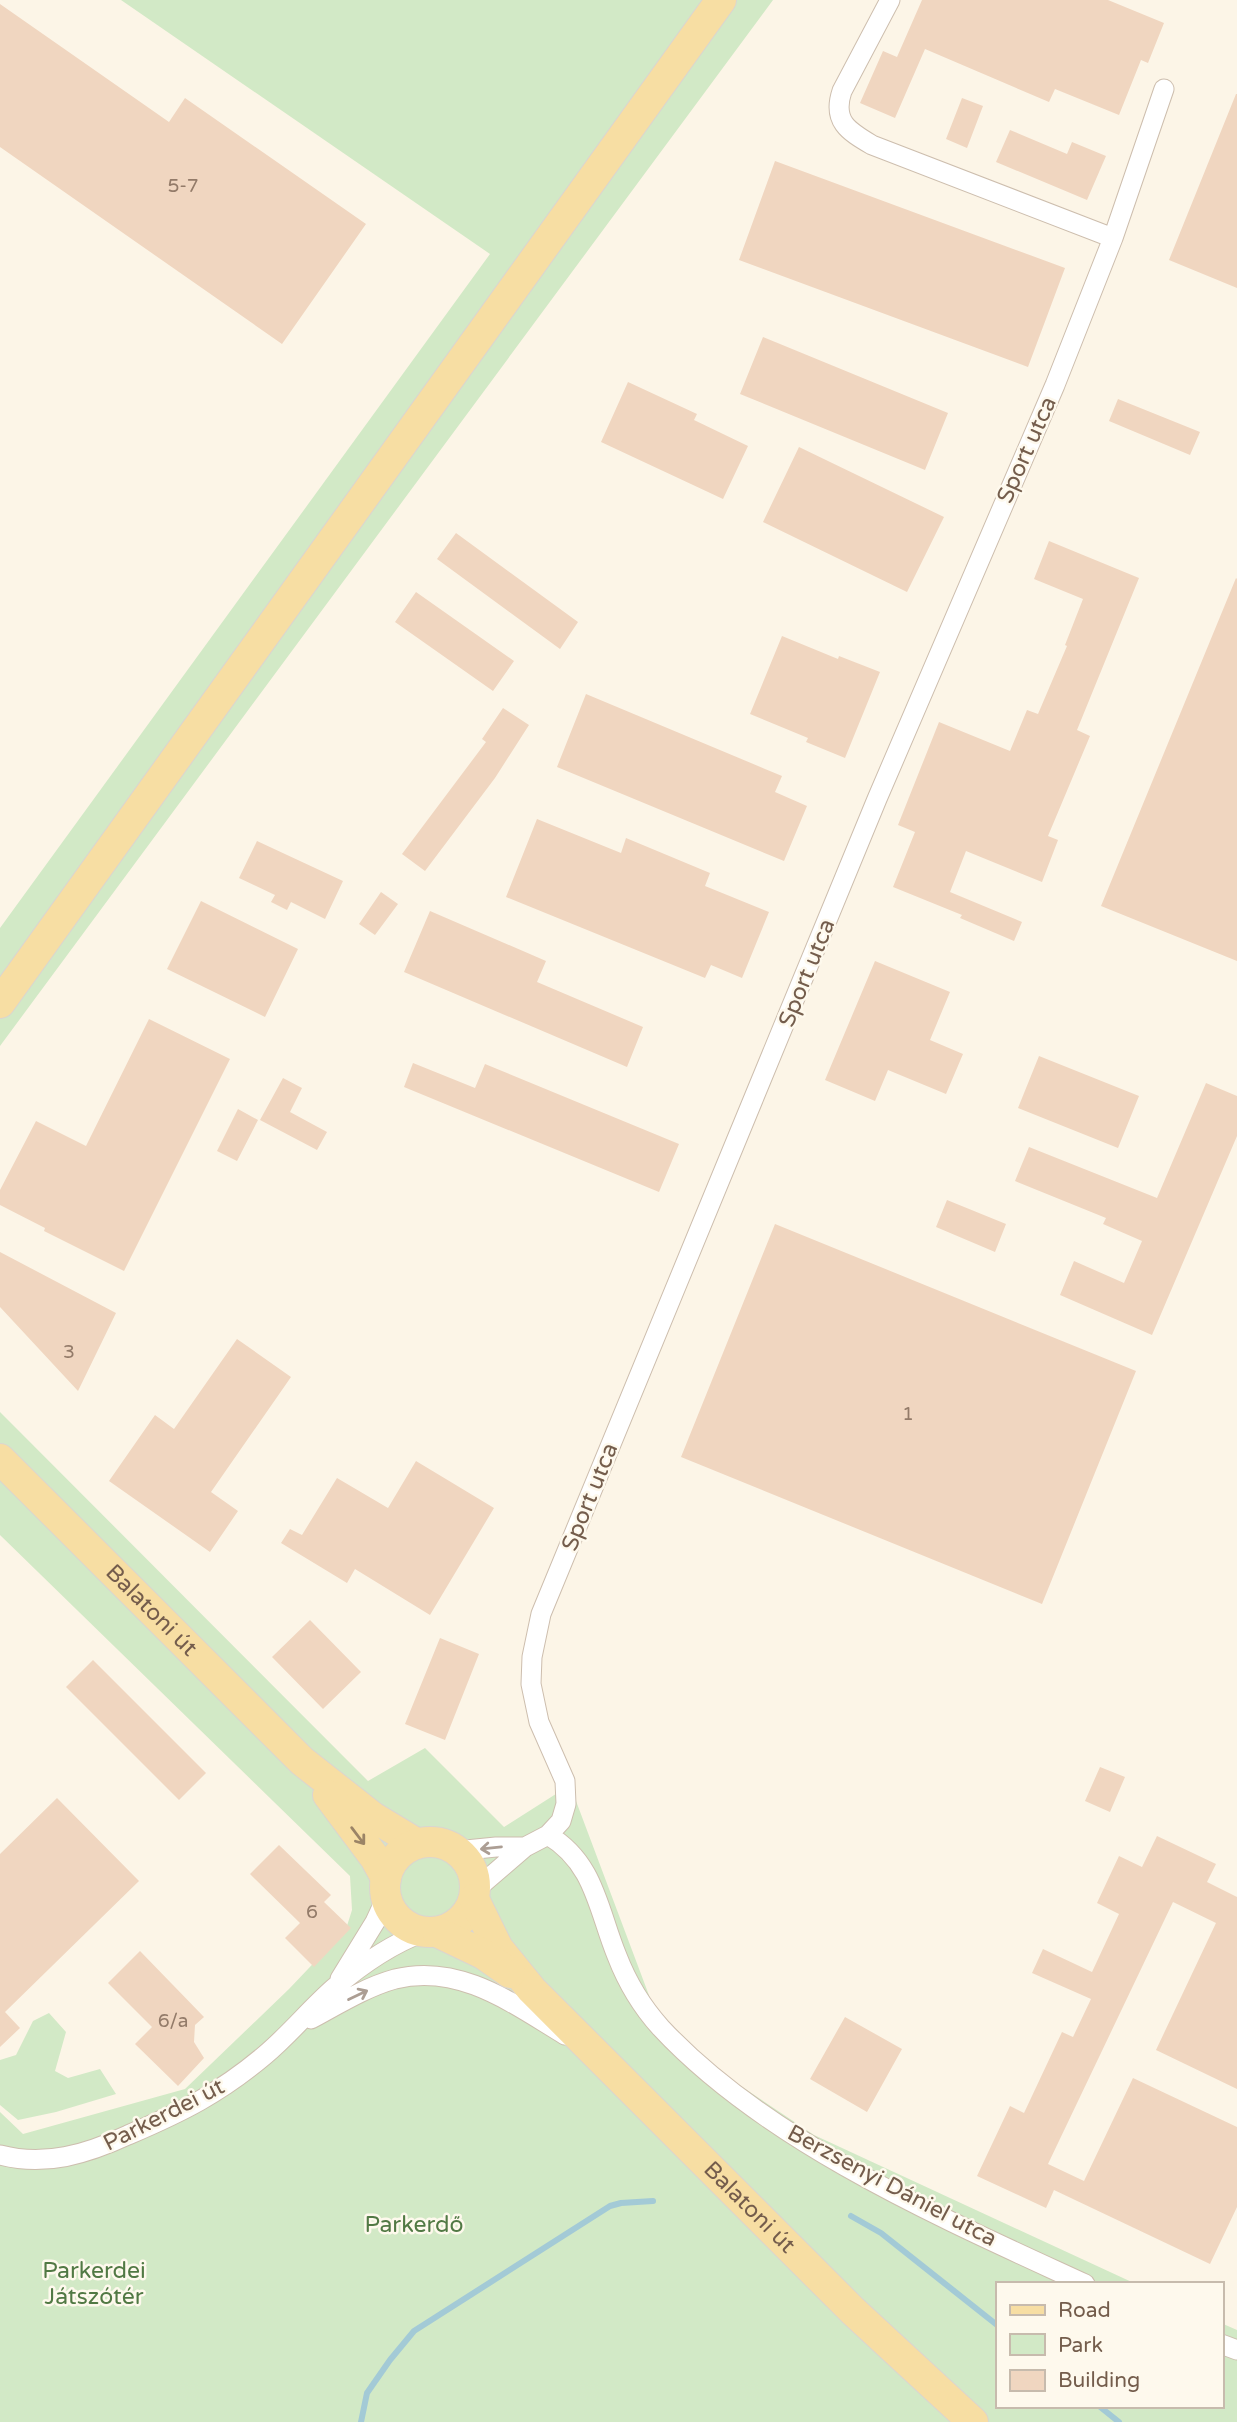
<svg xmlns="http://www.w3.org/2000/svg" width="1237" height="2422" font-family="'Varela Round',sans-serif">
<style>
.green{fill:#d2e9c6}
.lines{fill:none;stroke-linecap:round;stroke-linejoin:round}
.stream{stroke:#a3cad6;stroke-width:6}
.building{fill:#f0d6c0}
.minor-casing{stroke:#cdbeae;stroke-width:21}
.primary-casing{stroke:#dbd5d0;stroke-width:32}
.minor{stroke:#fff;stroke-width:19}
.primary{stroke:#f7dea3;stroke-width:30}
.oneway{stroke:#9b8466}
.oneway2{stroke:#ac9e94}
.labels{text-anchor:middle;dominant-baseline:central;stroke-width:5;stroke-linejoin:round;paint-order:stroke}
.number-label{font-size:19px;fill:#937b69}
.street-label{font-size:23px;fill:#745d4c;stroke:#fef9ed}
.park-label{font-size:23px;fill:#517944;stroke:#fef9ed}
</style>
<rect width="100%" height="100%" fill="#fcf5e7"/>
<path class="green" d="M 121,0 L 773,0 L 0,1046 L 0,928 L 490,254 Z
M 0,1412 L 368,1781 L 425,1748 L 504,1827 L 570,1785 L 653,2006 L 705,2062 L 814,2135 L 1136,2284 L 997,2284 L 997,2406 L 1221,2406 L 1221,2323 L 1237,2330 L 1237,2422 L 0,2422 L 0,2112 L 23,2134 L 185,2089 L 289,1989 L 346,1929 L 352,1910 L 350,1876 L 0,1535 Z
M 49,2013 L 66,2032 L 55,2071 L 68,2078 L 100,2069 L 116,2094 L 56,2112 L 18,2120 L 0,2105 L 0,2060 L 16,2055 L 33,2021 Z"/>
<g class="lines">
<path class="stream" d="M 851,2216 L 881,2233 L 997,2325
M 1099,2406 L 1119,2422
M 361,2422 L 367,2393 L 390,2360 L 414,2331 L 610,2206 L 621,2203 L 653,2201"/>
</g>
<path class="building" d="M 922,0 L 1108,0 L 1164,23 L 1148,63 L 1141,60 L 1119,115 L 1055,89 L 1049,102 L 925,49 L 895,118 L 860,103 L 883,51 L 897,57 Z
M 0,4 L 169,122 L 185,98 L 366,224 L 282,344 L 0,147 Z
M 1236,94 L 1237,94 L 1237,288 L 1169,260 Z
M 962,98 L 983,106 L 967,148 L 946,139 Z
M 1010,130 L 1067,154 L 1072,142 L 1106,156 L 1087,200 L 996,162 Z
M 775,161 L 1065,268 L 1028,367 L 739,260 Z
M 763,337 L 948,413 L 925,470 L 740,394 Z
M 628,382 L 697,414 L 694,420 L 748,446 L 723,499 L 601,442 Z
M 1118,399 L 1200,432 L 1190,455 L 1109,421 Z
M 799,447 L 944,517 L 907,592 L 763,522 Z
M 456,533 L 578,622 L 560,649 L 437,559 Z
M 1049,541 L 1139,578 L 1077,730 L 1090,736 L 1048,836 L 1058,840 L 1042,882 L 966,851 L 950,892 L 1022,922 L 1014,941 L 960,918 L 962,915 L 893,887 L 915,832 L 898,825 L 939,722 L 1010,751 L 1027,710 L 1038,714 L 1067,646 L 1065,645 L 1083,599 L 1034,579 Z
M 1236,578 L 1237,579 L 1237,961 L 1101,906 Z
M 416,592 L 514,661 L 493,691 L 395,622 Z
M 782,636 L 838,659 L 839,656 L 880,672 L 845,758 L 806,742 L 808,738 L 750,714 Z
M 586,694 L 782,776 L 775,792 L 807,806 L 784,861 L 557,767 Z
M 503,708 L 529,725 L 495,778 L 425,871 L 402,854 L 486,742 L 482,739 Z
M 537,819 L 621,853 L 626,838 L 710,873 L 705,886 L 769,912 L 742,978 L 711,965 L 705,978 L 506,897 Z
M 257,841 L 343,881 L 325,919 L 291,902 L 287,910 L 271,902 L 275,895 L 239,878 Z
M 381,892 L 398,904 L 375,935 L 359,924 Z
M 201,901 L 298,949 L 265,1017 L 167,969 Z
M 430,911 L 546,961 L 537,982 L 643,1027 L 627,1067 L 404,972 Z
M 875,961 L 950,992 L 930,1040 L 963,1054 L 946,1094 L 888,1070 L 875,1101 L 825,1080 Z
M 149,1019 L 230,1059 L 124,1271 L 44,1231 L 45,1228 L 0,1205 L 0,1190 L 36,1121 L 86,1146 Z
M 1039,1056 L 1139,1096 L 1118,1148 L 1018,1108 Z
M 413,1063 L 475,1088 L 485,1064 L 679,1144 L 659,1192 L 404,1087 Z
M 283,1078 L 302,1088 L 290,1112 L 327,1132 L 317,1150 L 260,1120 Z
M 1206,1083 L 1237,1096 L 1237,1136 L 1152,1335 L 1060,1295 L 1074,1261 L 1124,1283 L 1142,1241 L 1103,1224 L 1106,1218 L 1015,1181 L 1029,1147 L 1157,1198 Z
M 238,1109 L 258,1120 L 237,1161 L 217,1151 Z
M 947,1200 L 1006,1224 L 995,1252 L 936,1227 Z
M 775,1224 L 1136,1371 L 1042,1604 L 681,1457 Z
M 0,1252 L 116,1313 L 78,1391 L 0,1307 Z
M 237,1339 L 291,1377 L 211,1492 L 238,1511 L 210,1552 L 109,1481 L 155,1415 L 174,1429 Z
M 416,1461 L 494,1508 L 430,1615 L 355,1569 L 347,1583 L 281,1543 L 290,1529 L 302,1535 L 337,1478 L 388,1508 Z
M 310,1620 L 361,1672 L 323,1709 L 272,1657 Z
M 440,1638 L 479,1654 L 445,1740 L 405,1724 Z
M 93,1660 L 206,1773 L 179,1800 L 66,1687 Z
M 1100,1767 L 1125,1777 L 1110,1812 L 1085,1801 Z
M 57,1798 L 139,1881 L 5,2012 L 20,2028 L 0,2047 L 0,1854 Z
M 1157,1836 L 1216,1864 L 1207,1882 L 1237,1897 L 1237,2089 L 1156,2050 L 1216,1923 L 1173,1902 L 1048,2164 L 1084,2181 L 1133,2078 L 1237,2127 L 1237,2207 L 1210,2264 L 1054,2190 L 1046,2208 L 977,2176 L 1010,2106 L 1024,2113 L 1062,2032 L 1073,2037 L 1091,1999 L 1032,1973 L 1043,1949 L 1092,1972 L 1119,1914 L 1097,1903 L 1119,1856 L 1142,1867 Z
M 279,1845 L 331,1895 L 324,1902 L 351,1928 L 314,1967 L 285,1938 L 300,1923 L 250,1874 Z
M 140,1951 L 204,2017 L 195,2025 L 194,2042 L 204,2058 L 178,2086 L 135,2044 L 152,2027 L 108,1983 Z
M 845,2017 L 902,2049 L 867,2112 L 810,2079 Z"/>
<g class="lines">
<defs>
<path id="minor" d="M 890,0 L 842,91 C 832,121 848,131 872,145 L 1113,238
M 548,1835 C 595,1863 598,1910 617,1956 C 627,1982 642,2007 661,2028 C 768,2143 944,2219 1085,2284
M 456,1851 L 496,1847 L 525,1847
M 475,1890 L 525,1847 L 548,1835 L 561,1821 L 566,1804 L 565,1781 L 539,1722 L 531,1684 L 532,1657 L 541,1614 L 877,799 L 1055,385 L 1113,238 L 1164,89
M 340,1979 L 375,1922 L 386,1898
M 311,2019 C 337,2005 366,1987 395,1979 C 459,1963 512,2003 565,2035
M 0,2155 C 45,2167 87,2154 128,2135 C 182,2112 220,2093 265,2055 C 290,2034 310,2009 334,1988 C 361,1965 391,1944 424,1932
M 1221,2344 L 1237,2350"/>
<g id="primary">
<path d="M 0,1003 L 721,0"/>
<path id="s1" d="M 0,1459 L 302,1761 L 373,1817 L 416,1843"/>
<path d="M 328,1795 L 375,1858 L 386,1878"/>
<circle cx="430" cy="1887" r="45"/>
<path id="s2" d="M 474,1899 L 498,1948 L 532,1990 L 853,2311 L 973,2422"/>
<path d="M 437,1932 L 483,1954 L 510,1973"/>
</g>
</defs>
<use href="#minor" class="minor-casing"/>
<use href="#primary" class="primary-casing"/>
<use href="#minor" class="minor"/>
<use href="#primary" class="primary"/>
</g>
<defs><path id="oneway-shaft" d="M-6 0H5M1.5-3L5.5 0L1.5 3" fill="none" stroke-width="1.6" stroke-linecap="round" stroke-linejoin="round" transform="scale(1.75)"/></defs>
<use class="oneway" href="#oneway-shaft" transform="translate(358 1836) rotate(53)"/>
<g class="oneway2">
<use href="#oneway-shaft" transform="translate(491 1848) rotate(174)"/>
<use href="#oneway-shaft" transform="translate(358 1995) rotate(-26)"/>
</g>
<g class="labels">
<g class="number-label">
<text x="183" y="186">5-7</text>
<text x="69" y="1352">3</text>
<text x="908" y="1414">1</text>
<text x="312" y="1912">6</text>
<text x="173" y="2021">6/a</text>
</g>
<g class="street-label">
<text transform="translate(1027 450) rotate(-66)">Sport utca</text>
<text transform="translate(807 973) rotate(-68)">Sport utca</text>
<text transform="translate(590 1497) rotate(-68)">Sport utca</text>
<text stroke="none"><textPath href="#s1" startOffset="214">Balatoni út</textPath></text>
<text transform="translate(164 2115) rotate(-27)">Parkerdei út</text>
<text transform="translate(892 2186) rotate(28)">Berzsenyi Dániel utca</text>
<text stroke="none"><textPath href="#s2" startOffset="416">Balatoni út</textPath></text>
</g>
<g class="park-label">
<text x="414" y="2225">Parkerdő</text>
<text x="94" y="2271">Parkerdei<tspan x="94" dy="26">Játszótér</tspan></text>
</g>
</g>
<rect x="996" y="2282" width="228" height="126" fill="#fef9ed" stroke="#c7bbad" stroke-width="2"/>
<rect x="1010" y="2305" width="35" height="10" fill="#f7dea3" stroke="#c7bbad" stroke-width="2"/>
<text x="1058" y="2317" font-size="21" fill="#745d4c">Road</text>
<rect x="1010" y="2334" width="35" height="21" fill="#d2e9c6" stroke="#c7bbad" stroke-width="2"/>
<text x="1058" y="2352" font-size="21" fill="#745d4c">Park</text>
<rect x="1010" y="2370" width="35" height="21" fill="#f0d6c0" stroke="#c7bbad" stroke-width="2"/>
<text x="1058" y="2387" font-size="21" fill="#745d4c">Building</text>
</svg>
